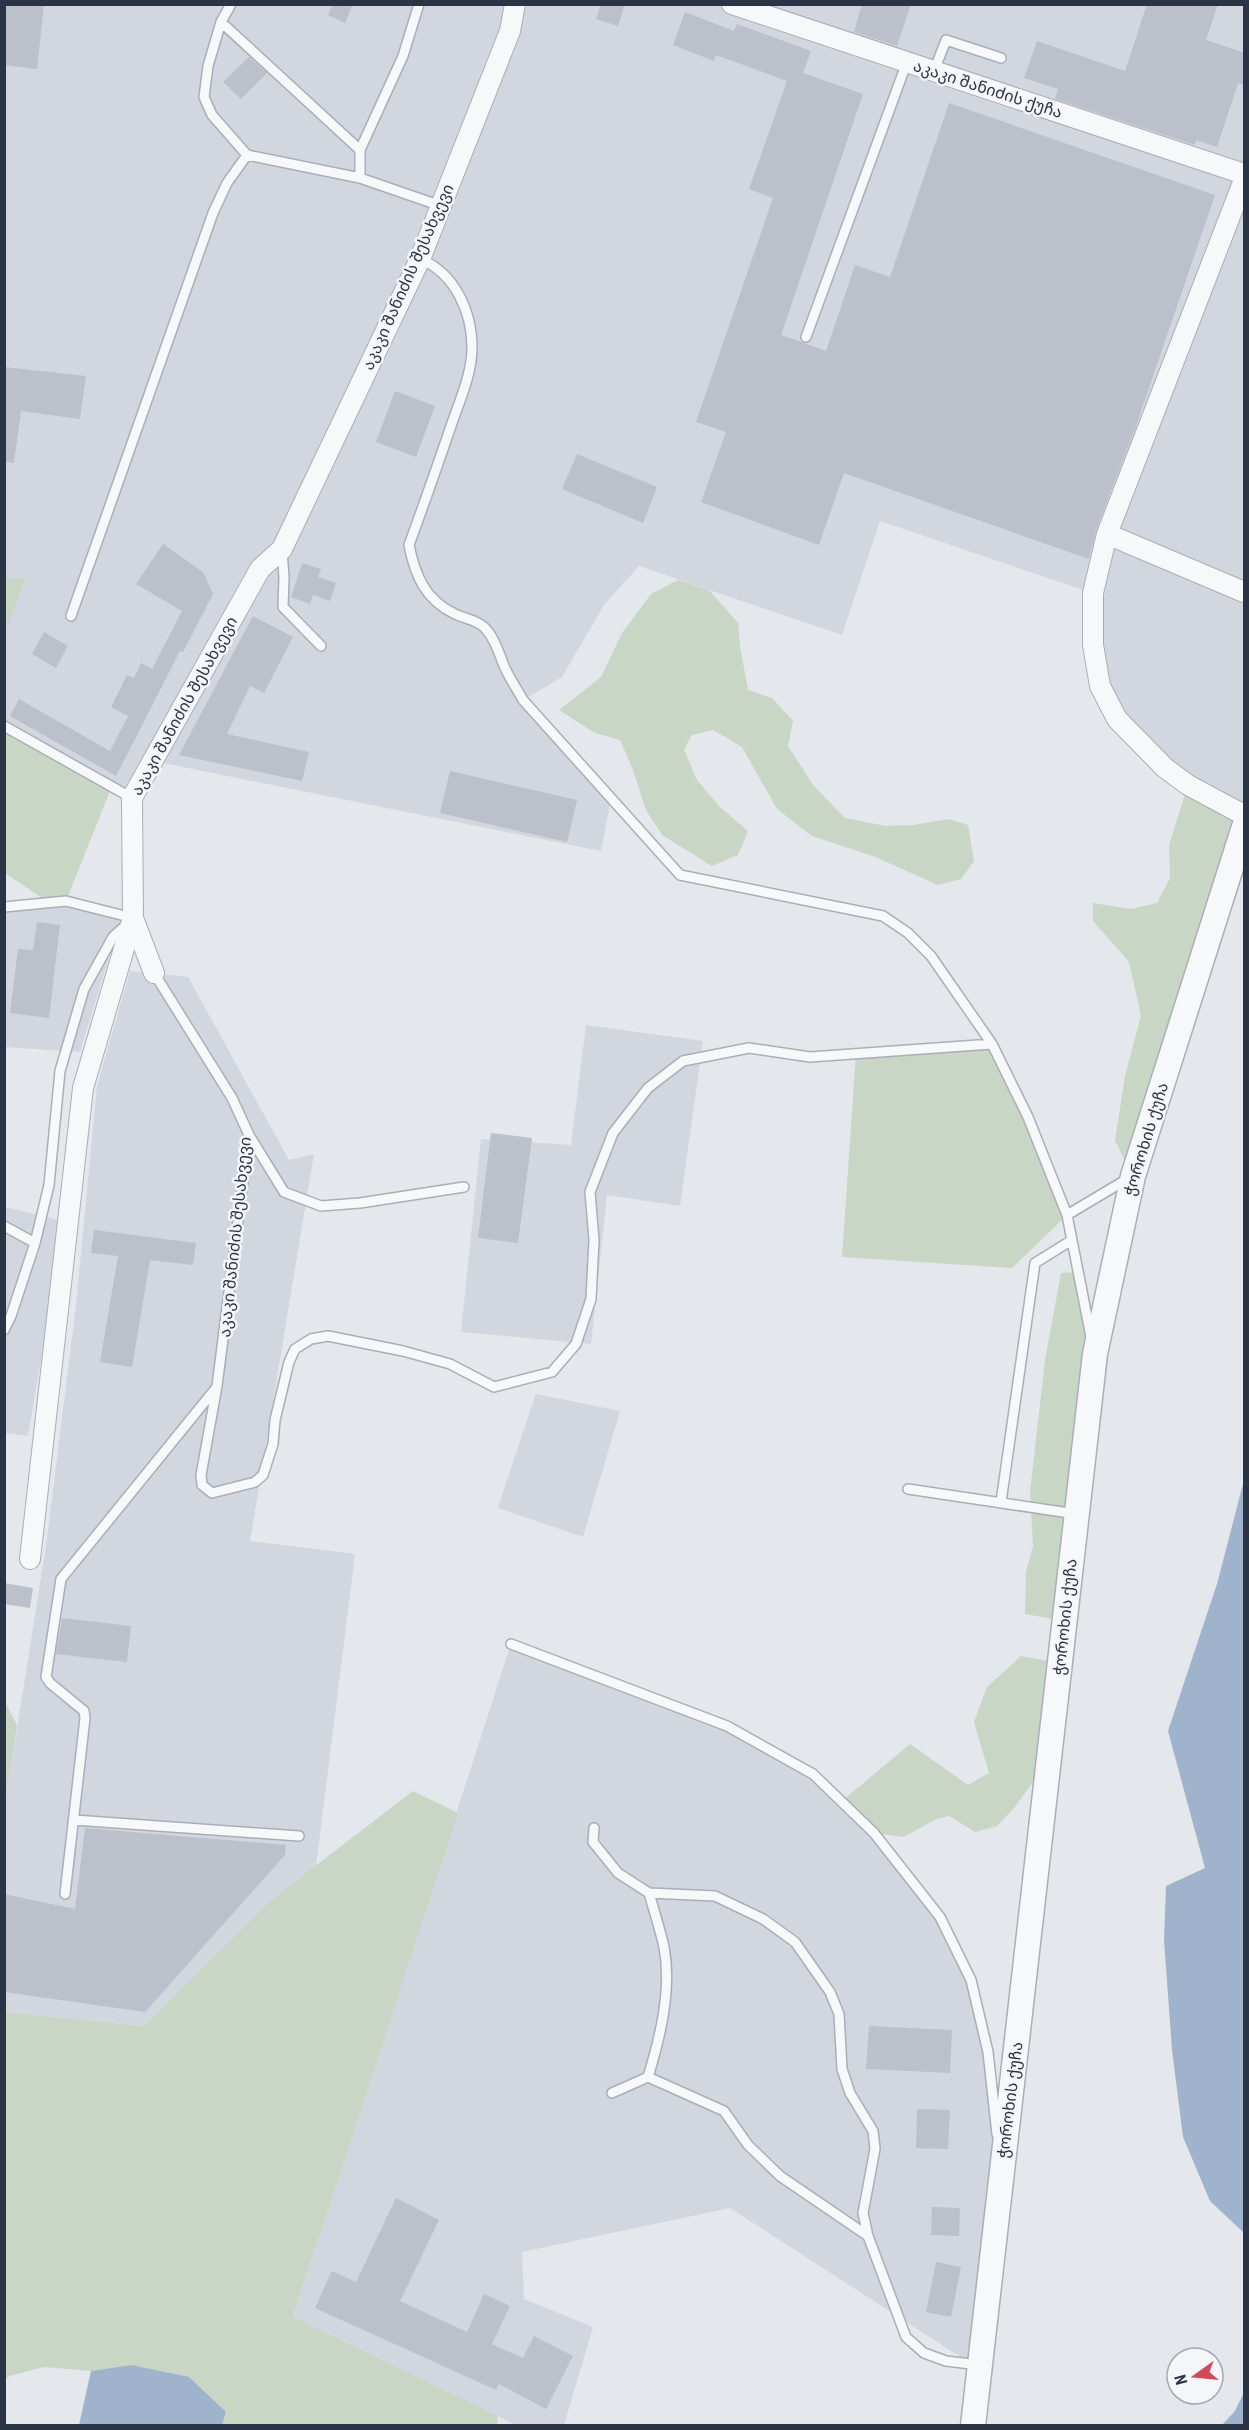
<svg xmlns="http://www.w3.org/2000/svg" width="1249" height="2430" font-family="'Roboto Condensed','Noto Sans Georgian',sans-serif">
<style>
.built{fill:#d2d6de}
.green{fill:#c9d6c5}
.water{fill:#9fb4cc}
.building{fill:#bbc0ca}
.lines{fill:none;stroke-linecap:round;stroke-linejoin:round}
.service-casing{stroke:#a9aeb7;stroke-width:12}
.minor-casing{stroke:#a9aeb7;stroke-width:22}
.tertiary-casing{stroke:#a9aeb7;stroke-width:27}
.service{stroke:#f7f8fa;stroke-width:9}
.minor{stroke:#f7f8fa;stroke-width:20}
.tertiary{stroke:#f7f8fa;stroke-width:24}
.labels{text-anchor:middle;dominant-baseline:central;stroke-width:5;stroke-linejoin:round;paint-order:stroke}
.street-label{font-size:16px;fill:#2b3445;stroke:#f4f6f9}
</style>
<rect width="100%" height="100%" fill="#e4e7ec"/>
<path class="built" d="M 4,5 L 1244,5 L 1244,815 L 1188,785 L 1100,686 L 1092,593 L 880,521 L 842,635 L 639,566 L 604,605 L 562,677 L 523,700 L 611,798 L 601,851 L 153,761 L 132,798 L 5,726 L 5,634 L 24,579 L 4,578 Z
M 48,902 L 133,918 L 113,937 L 108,961 L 80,1052 L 5,1047 L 4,907 Z
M 130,971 L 188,977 L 289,1160 L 314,1154 L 250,1541 L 355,1554 L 316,1866 L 271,1900 L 144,2026 L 5,2012 L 5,1804 L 46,1546 L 76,1306 L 97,1086 Z
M 586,1025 L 703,1041 L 680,1206 L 607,1195 L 591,1344 L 461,1332 L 481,1139 L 571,1145 Z
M 5,1207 L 58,1220 L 51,1301 L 28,1436 L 5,1433 Z
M 536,1394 L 620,1411 L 583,1537 L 498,1508 Z
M 511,1644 L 727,1726 L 813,1774 L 874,1833 L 940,1917 L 971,1980 L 988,2052 L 1001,2175 L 979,2369 L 730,2208 L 522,2252 L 524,2299 L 593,2327 L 564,2425 L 515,2425 L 498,2416 L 293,2318 Z"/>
<path class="green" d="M 5,578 L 25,579 L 5,634 L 4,578 Z
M 678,580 L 709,590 L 738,623 L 740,646 L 748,690 L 772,698 L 793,721 L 788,746 L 813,785 L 845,818 L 886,826 L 913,825 L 949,819 L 968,825 L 974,861 L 961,879 L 938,885 L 873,856 L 812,836 L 777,809 L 742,747 L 713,730 L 692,735 L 684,750 L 697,780 L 719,806 L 748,831 L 738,855 L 712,866 L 662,835 L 646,810 L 633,770 L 620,740 L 595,733 L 559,710 L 601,677 L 622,633 L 651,594 Z
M 4,726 L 112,786 L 66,901 L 48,902 L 5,873 Z
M 1188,785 L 1244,815 L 1133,1176 L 1115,1141 L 1125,1076 L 1141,1016 L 1129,962 L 1093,921 L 1093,903 L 1131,909 L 1157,903 L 1170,878 L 1169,845 Z
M 992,1044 L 1067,1215 L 1012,1268 L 842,1257 L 856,1053 Z
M 1078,1272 L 1095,1354 L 1064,1621 L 1025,1614 L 1026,1572 L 1033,1546 L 1030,1492 L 1045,1360 L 1061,1273 Z
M 1021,1656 L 1059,1663 L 1037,1776 L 1015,1807 L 997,1826 L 975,1832 L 949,1816 L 937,1819 L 903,1837 L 874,1833 L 841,1802 L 910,1744 L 968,1785 L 989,1773 L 974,1722 L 987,1687 Z
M 5,1702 L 17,1725 L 5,1804 Z
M 413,1791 L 458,1813 L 293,2317 L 498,2416 L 497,2425 L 222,2425 L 226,2412 L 131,2365 L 91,2371 L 44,2367 L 9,2376 L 5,2380 L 5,2012 L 144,2026 L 271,1900 Z"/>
<path class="water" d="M 1244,1480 L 1244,2233 L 1210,2201 L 1183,2137 L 1172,2050 L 1164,1940 L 1166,1886 L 1205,1868 L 1168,1731 L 1217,1584 Z
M 131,2365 L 189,2377 L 226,2412 L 222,2425 L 79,2425 L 91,2371 Z
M 1244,2392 L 1244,2425 L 1222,2425 L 1235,2411 Z"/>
<path class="building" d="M 4,4 L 44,4 L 37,69 L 4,65 Z
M 333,4 L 353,4 L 345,23 L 328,15 Z
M 601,4 L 625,4 L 618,26 L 596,19 Z
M 862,4 L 911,4 L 897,46 L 854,32 Z
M 1147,4 L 1218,4 L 1206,40 L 1245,53 L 1245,85 L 1238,83 L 1217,147 L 1196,140 L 1195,145 L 1055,99 L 1058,89 L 1024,78 L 1037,41 L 1125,71 Z
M 685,12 L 734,31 L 737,24 L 811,51 L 803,73 L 863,94 L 781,335 L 804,343 L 826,351 L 855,265 L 890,277 L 949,103 L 1215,195 L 1135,429 L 1096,530 L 1089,559 L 844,473 L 819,545 L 701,502 L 726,432 L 696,422 L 773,198 L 749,189 L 787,81 L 716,55 L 714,61 L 673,45 Z
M 249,57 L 267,73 L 241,99 L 223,82 Z
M 4,367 L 86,376 L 80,419 L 21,411 L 14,463 L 4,462 Z
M 395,391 L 435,406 L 416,457 L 376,442 Z
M 577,454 L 657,487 L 643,523 L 562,489 Z
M 163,544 L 203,572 L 213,594 L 183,652 L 180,651 L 116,776 L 10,716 L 19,699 L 110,751 L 128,716 L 111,707 L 127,675 L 134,678 L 141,663 L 152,669 L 182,611 L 136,584 Z
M 302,563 L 321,569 L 318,577 L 336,583 L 330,601 L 313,595 L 310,604 L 291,597 Z
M 253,616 L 293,637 L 264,693 L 250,686 L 227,734 L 309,752 L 302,781 L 179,755 Z
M 44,632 L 68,646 L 56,668 L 32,654 Z
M 450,771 L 577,800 L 567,842 L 440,813 Z
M 37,922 L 60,925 L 49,1018 L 10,1013 L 18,949 L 33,950 Z
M 491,1133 L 532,1138 L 518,1243 L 478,1238 Z
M 94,1230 L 196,1243 L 193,1265 L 150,1260 L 132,1367 L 100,1362 L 118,1256 L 91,1253 Z
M 4,1583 L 33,1588 L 30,1608 L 4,1604 Z
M 62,1618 L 131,1626 L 127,1662 L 56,1654 Z
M 85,1828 L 286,1845 L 285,1855 L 145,2012 L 4,1992 L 4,1894 L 75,1909 Z
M 869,2026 L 952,2030 L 950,2073 L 866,2069 Z
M 917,2109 L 950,2110 L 948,2149 L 916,2148 Z
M 396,2198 L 439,2220 L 400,2301 L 467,2332 L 484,2294 L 510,2306 L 492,2344 L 523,2358 L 534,2336 L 573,2356 L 546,2409 L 499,2384 L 496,2390 L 315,2308 L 332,2271 L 356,2282 Z
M 932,2207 L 960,2208 L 959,2236 L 931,2235 Z
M 936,2262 L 961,2267 L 951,2317 L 926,2312 Z"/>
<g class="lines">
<defs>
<path id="service" d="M 231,4 L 221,22 L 208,66 L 204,97 L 212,115 L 247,155 L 360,178 L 441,206
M 221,22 L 360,150
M 934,71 L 946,40 L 1001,58
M 360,178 L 360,150 L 403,56 L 419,4
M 420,259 C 455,273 472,312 472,348 C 472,373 460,400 452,423 C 438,464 424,504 409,545 C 415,575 425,600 455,614 C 465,619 475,619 484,627 C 495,638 499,654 505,668 C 510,679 517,689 523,700 L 680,875 L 883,916 L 908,933 L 931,956 L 992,1044 L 1028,1117 L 1067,1215 L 1091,1337
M 806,337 L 907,62
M 282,551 L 284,577 L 283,607 L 321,646
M 71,616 L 213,213 L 227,183 L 247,155
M 4,726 L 132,798
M 4,907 L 66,901 L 133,918
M 154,973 L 232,1098 L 249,1135 L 217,1386 L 201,1475 L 202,1485 L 212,1493 L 255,1482 L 263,1475 L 273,1444 L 275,1420 L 289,1362 L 295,1349 L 311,1339 L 328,1336 L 403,1351 L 450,1364 L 494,1387 L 552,1372 L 576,1344 L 591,1299 L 594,1240 L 590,1192 L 613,1133 L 648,1088 L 683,1061 L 749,1048 L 810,1057 L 992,1044
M 249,1135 L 284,1192 L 321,1206 L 360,1203 L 464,1187
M 1067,1215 L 1129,1178
M 4,1226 L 35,1243
M 4,1330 L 11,1316 L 35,1243 L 49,1185 L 60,1071 L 84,989 L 113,937 L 127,924
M 908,1489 L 1076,1514
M 1001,1502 L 1035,1263 L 1072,1240
M 511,1644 L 727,1726 L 813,1774 L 874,1833 L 940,1917 L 971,1980 L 988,2052 L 997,2134
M 74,1820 L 299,1836
M 594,1828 L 593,1842 L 618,1873 L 649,1893 L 715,1896 L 763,1919 L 795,1942 L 830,1992 L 839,2014 L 842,2069 L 850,2093 L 873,2131 L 875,2149 L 863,2213 L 868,2236 L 906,2337 L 924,2353 L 946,2361 L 979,2365
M 65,1894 L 85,1718 L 84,1711 L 50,1683 L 46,1677 L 61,1579 L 216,1388
M 648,2077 C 660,2038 672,1989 664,1947 C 660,1929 654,1911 649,1893
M 612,2093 L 648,2077 L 724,2111 L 748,2145 L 780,2176 L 868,2236"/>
<path id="minor" d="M 732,4 L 1244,174
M 1244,180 L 1107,534 L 1093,593 L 1093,645 L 1100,686 L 1117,719 L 1165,768 L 1188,785 L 1244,815
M 1107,534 L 1244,592
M 154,973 L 133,918 L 132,798 L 260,569 L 282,549 L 420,259 L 510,31 L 515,4
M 30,1559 L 83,1088 L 133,918"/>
<path id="tertiary" d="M 973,2426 L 1095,1354 L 1133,1176 L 1244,827"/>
</defs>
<use href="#service" class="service-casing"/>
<use href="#minor" class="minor-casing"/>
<use href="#tertiary" class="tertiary-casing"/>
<use href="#service" class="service"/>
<use href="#minor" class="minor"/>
<use href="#tertiary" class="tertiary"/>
</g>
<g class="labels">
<g class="street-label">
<text transform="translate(988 89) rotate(18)">აკაკი შანიძის ქუჩა</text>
<text transform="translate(408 277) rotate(-66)">აკაკი შანიძის შესახვევი</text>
<text transform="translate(184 706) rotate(-61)">აკაკი შანიძის შესახვევი</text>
<text transform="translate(1146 1139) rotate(-73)">ჭოროხის ქუჩა</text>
<text transform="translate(235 1237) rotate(-84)">აკაკი შანიძის შესახვევი</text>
<text transform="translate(1065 1617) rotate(-84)">ჭოროხის ქუჩა</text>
<text transform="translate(1010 2100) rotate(-83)">ჭოროხის ქუჩა</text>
</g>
</g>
<rect width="1249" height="2430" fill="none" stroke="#2b3445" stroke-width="12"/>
<g transform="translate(1195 2376) rotate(255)"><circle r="28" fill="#f4f6f9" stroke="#a4a8b1" stroke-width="1.5"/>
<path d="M0-4.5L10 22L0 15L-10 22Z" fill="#d1495b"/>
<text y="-9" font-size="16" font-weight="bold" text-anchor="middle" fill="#2b3445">N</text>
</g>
</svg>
